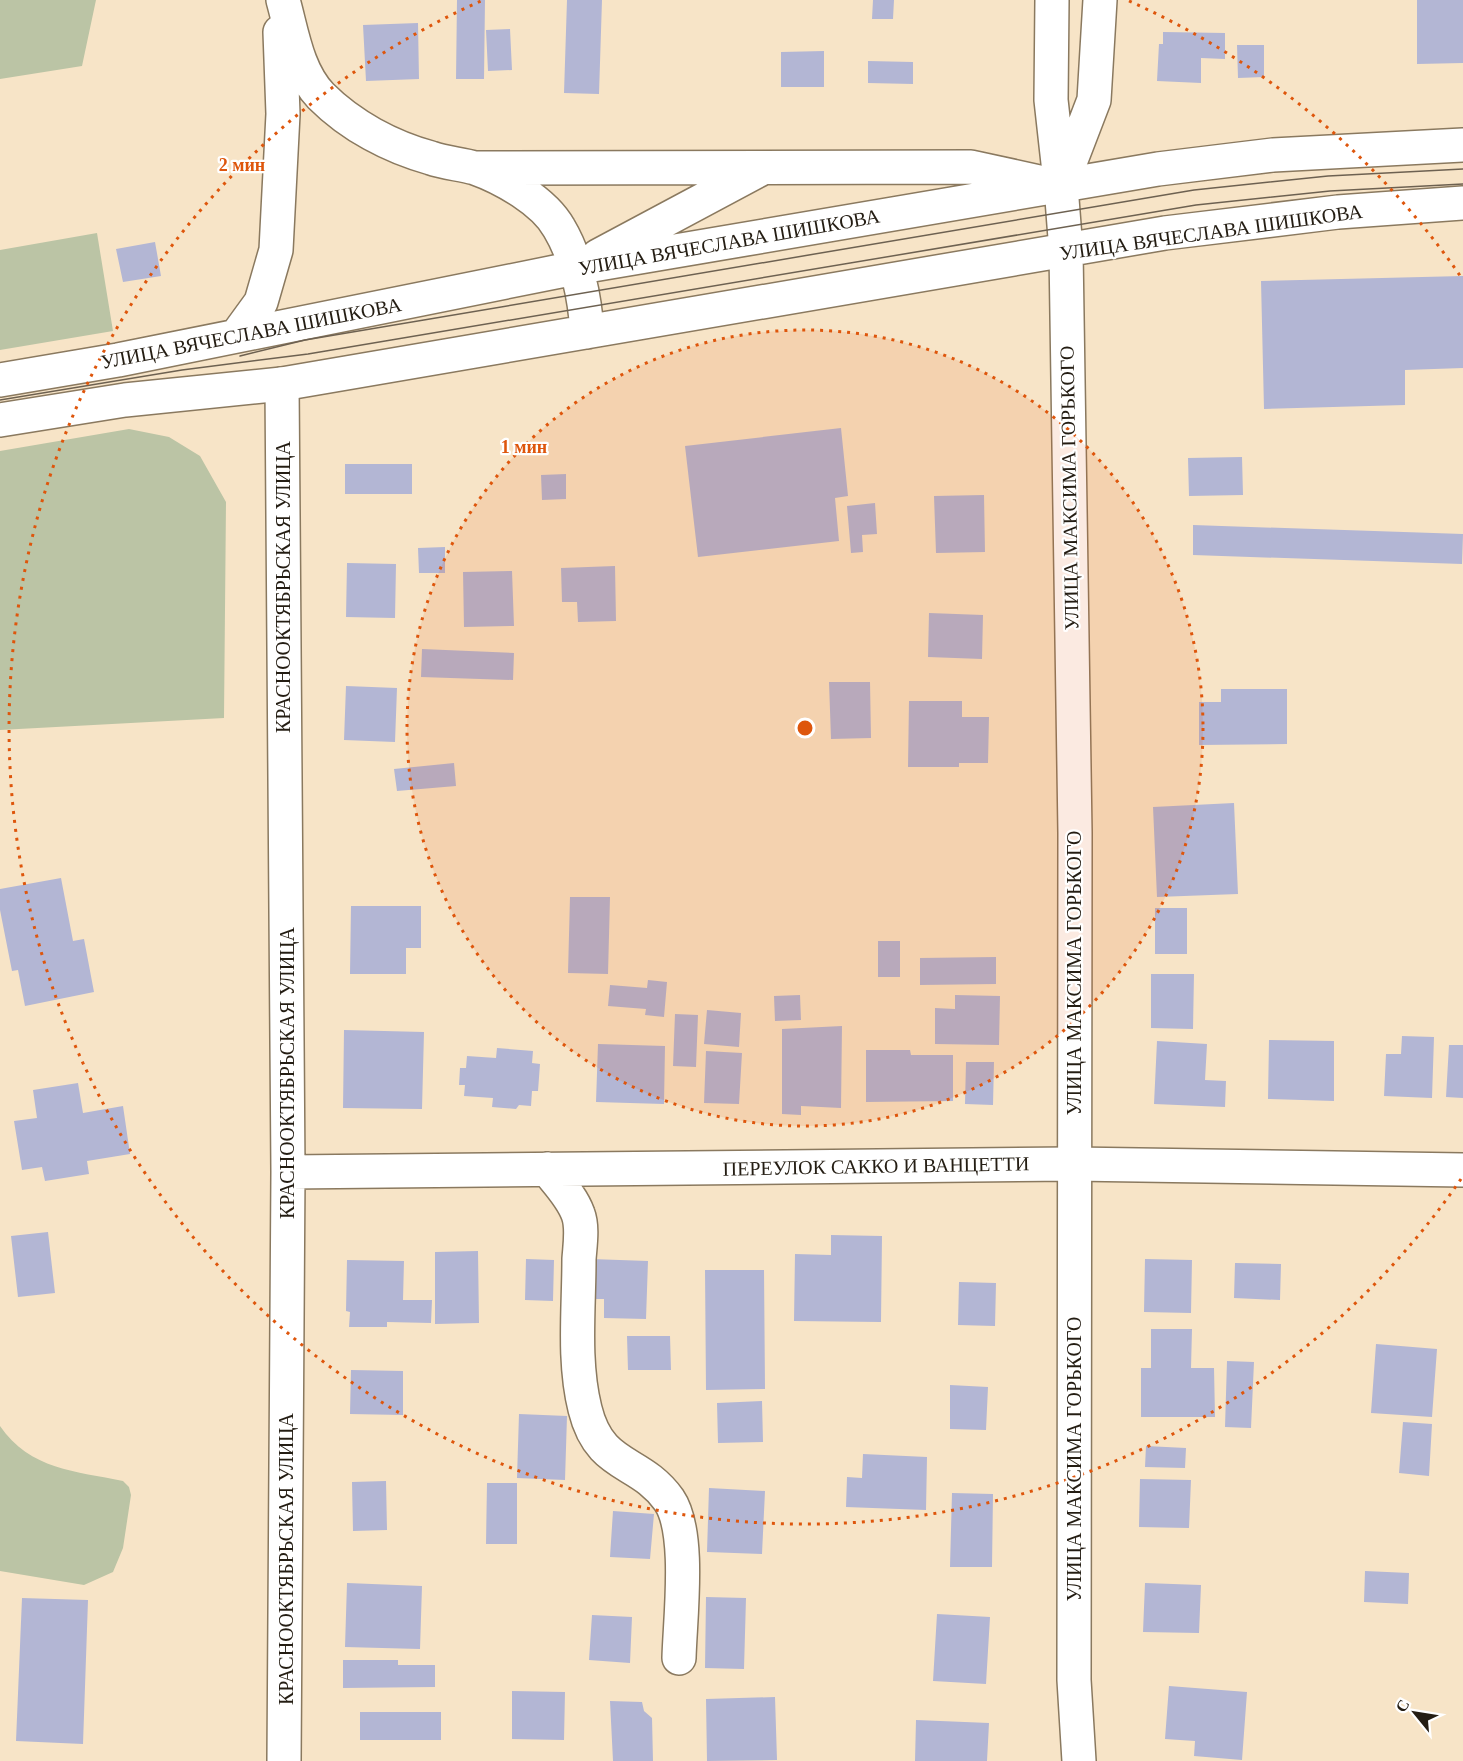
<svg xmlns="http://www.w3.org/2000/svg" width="1463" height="1761" font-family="'Times New Roman',serif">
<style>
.green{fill:#bbc4a5}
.building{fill:#b3b6d4}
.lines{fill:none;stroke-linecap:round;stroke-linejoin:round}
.minor-casing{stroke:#8a795f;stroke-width:36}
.major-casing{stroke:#8a795f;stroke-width:36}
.minor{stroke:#fff;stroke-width:33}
.major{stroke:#fff;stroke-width:33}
.tram{stroke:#6d6151;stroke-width:1.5}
.ring{fill:none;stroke:#de560c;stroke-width:3;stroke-dasharray:3 6}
.labels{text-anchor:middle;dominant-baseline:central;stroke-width:4.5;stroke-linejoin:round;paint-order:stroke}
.street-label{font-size:20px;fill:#241d13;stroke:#fff}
.centre{fill:#de560c;stroke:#fff;stroke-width:3}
.ring-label{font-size:18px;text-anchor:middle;font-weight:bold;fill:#de560c;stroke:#fff;stroke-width:4.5;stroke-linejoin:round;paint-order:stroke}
</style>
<rect width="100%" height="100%" fill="#f7e4c7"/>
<path class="green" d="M 0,0 L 96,0 L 82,66 L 0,79 Z
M 97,233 L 113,331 L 0,350 L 0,250 Z
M 129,429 L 169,437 L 200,456 L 226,502 L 224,718 L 0,730 L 0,451 Z
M 0,1426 C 30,1470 76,1471 123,1481 L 129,1487 L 131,1495 L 123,1548 L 113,1572 L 84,1585 L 0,1571 Z"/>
<path class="building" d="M 457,0 L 485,0 L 484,79 L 456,79 Z
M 567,0 L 602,0 L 599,94 L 564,93 Z
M 873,0 L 894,0 L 893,19 L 872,19 Z
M 1417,0 L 1463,0 L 1463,63 L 1417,64 Z
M 418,23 L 419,79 L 366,81 L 363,25 Z
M 510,29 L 512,70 L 488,71 L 486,30 Z
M 1163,32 L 1225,33 L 1225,59 L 1201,58 L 1201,83 L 1157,81 L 1159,44 L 1163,44 Z
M 1237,45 L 1264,45 L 1264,77 L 1238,78 Z
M 824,51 L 824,87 L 781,87 L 781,52 Z
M 868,61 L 913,62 L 913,84 L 868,83 Z
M 155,242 L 161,276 L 123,282 L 116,249 Z
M 1463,276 L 1463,368 L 1405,370 L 1405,405 L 1264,409 L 1261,281 Z
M 841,428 L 848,496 L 835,498 L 839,541 L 698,557 L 685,446 Z
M 1242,457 L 1243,495 L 1189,496 L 1188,458 Z
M 345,464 L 412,464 L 412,494 L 345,494 Z
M 566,474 L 566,499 L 542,500 L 541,475 Z
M 984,495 L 985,552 L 936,553 L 934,496 Z
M 875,503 L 877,534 L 862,535 L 863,552 L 851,553 L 847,506 Z
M 1193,525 L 1463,534 L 1462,564 L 1193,555 Z
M 445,547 L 445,573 L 419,573 L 418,548 Z
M 347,563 L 396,564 L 395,618 L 346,617 Z
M 615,566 L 616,621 L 578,622 L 577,602 L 562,602 L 561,568 Z
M 512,571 L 514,626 L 464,627 L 463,572 Z
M 929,613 L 983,615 L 982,659 L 928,657 Z
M 422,649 L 514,653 L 513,680 L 421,677 Z
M 829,682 L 870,682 L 871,738 L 831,739 Z
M 346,686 L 397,688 L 395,742 L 344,740 Z
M 1221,689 L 1287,689 L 1287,744 L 1199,745 L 1199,702 L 1221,702 Z
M 909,701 L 962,701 L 962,717 L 989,717 L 988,763 L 959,763 L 959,767 L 908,767 Z
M 454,763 L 456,786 L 397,791 L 394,769 Z
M 1234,803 L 1238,894 L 1157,897 L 1153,807 Z
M 61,878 L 73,941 L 84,939 L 94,992 L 25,1006 L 18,970 L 12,971 L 0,910 L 0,889 Z
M 570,897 L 610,897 L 608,974 L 568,973 Z
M 351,906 L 421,906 L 421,948 L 406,948 L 406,974 L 350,974 Z
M 1155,908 L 1187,908 L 1187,954 L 1155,954 Z
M 878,941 L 900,941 L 900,977 L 878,977 Z
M 996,957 L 996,984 L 920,985 L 920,958 Z
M 1151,974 L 1194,974 L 1193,1029 L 1151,1028 Z
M 648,980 L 667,982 L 664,1017 L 645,1015 L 646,1009 L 608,1006 L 610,985 L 647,988 Z
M 800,995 L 801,1020 L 775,1021 L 774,996 Z
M 955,995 L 1000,996 L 999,1045 L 935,1044 L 935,1008 L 955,1009 Z
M 707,1010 L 741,1013 L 739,1047 L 704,1044 Z
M 675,1014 L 698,1015 L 696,1067 L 673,1066 Z
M 842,1026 L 841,1108 L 801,1106 L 801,1115 L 782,1114 L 782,1029 Z
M 344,1030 L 424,1032 L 422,1109 L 343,1108 Z
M 1402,1036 L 1434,1037 L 1432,1098 L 1384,1096 L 1386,1054 L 1401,1054 Z
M 1269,1040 L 1334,1041 L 1334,1101 L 1268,1099 Z
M 1157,1041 L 1207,1044 L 1205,1080 L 1226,1081 L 1225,1107 L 1154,1104 Z
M 598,1044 L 665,1046 L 664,1104 L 596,1102 Z
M 1449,1045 L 1463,1045 L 1463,1098 L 1446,1097 Z
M 497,1048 L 533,1051 L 532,1063 L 540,1064 L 538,1091 L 532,1091 L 531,1106 L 519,1105 L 516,1109 L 492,1107 L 493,1098 L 464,1096 L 465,1085 L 459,1085 L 460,1068 L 466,1068 L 467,1056 L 496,1058 Z
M 866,1050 L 910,1050 L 911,1055 L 953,1055 L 953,1101 L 866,1102 Z
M 706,1051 L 742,1053 L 739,1104 L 704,1103 Z
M 966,1062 L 994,1062 L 993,1105 L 965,1104 Z
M 78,1083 L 83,1113 L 123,1106 L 130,1154 L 87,1161 L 89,1174 L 45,1181 L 42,1167 L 22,1170 L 14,1121 L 37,1118 L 33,1090 Z
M 48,1232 L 55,1293 L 18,1297 L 11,1236 Z
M 831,1235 L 882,1236 L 881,1322 L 794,1321 L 795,1254 L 831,1255 Z
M 478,1251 L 479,1323 L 435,1324 L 435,1252 Z
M 526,1259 L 554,1260 L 553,1301 L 525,1300 Z
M 591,1259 L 648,1261 L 646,1319 L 604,1318 L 604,1299 L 590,1299 Z
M 1145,1259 L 1192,1260 L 1191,1313 L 1144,1312 Z
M 347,1260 L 404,1261 L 403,1300 L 432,1300 L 431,1323 L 387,1322 L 387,1327 L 349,1327 L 350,1312 L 346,1311 Z
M 1235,1263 L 1281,1264 L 1280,1300 L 1234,1298 Z
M 705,1270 L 764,1270 L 765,1389 L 706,1390 Z
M 959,1282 L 996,1283 L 995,1326 L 958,1325 Z
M 1151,1329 L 1192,1329 L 1191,1368 L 1214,1368 L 1215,1417 L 1141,1417 L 1141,1368 L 1151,1368 Z
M 627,1336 L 670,1336 L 671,1370 L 628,1370 Z
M 1376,1344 L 1437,1349 L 1432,1417 L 1371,1413 Z
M 1227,1361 L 1254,1362 L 1251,1428 L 1225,1427 Z
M 351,1370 L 403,1371 L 403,1415 L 350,1414 Z
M 950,1385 L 988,1387 L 986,1430 L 950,1429 Z
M 762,1401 L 763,1442 L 718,1443 L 717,1403 Z
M 519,1414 L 567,1416 L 565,1480 L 517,1478 Z
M 1403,1422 L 1432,1424 L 1429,1476 L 1399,1473 Z
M 1146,1446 L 1186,1448 L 1185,1468 L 1145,1467 Z
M 863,1454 L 927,1457 L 926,1510 L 846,1507 L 847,1477 L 862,1478 Z
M 1140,1479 L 1191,1480 L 1189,1528 L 1139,1527 Z
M 386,1481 L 387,1530 L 353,1531 L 352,1482 Z
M 487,1483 L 517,1483 L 517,1544 L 486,1544 Z
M 709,1488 L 765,1491 L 762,1554 L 707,1552 Z
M 952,1493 L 993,1494 L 992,1567 L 950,1567 Z
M 613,1511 L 654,1514 L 650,1559 L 610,1557 Z
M 1365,1571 L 1409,1573 L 1408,1604 L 1364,1602 Z
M 347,1583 L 422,1586 L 420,1649 L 345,1647 Z
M 1145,1583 L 1201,1585 L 1199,1633 L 1143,1632 Z
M 706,1597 L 746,1598 L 744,1669 L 705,1668 Z
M 22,1598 L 88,1600 L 83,1744 L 16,1741 Z
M 937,1614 L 990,1617 L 986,1684 L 933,1681 Z
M 592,1615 L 632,1617 L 630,1663 L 589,1660 Z
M 343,1660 L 398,1660 L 398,1665 L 435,1665 L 435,1687 L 343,1688 Z
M 1169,1686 L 1247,1692 L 1242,1760 L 1194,1756 L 1195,1741 L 1165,1739 Z
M 512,1691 L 565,1692 L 564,1740 L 512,1739 Z
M 775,1697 L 777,1760 L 707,1761 L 706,1699 Z
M 610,1701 L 642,1702 L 644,1711 L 652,1718 L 653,1761 L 613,1761 Z
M 360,1712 L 441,1712 L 441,1740 L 360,1740 Z
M 916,1720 L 989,1723 L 987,1761 L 915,1761 Z"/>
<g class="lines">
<defs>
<path id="minor" d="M 1052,0 L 1051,100 L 1060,181
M 1061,186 L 1094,100 L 1100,0
M 282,384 L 288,1172 L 284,1761
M 547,1169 C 558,1183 572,1197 578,1214 C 583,1227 580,1245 579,1259 C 579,1309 573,1361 585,1409 C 600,1470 639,1458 669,1500 C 691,1532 680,1618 679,1658
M 288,1172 L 1073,1164 L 1463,1170"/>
<path id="major" d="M 283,0 C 292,32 297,71 321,96 C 351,126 391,147 431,158 C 445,163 461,164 475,168 C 503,178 544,201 559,228 C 577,258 585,298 587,332
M 475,168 L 971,167 L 1044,183
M 1061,186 L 1066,251 L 1075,833 L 1074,1680 L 1079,1761
M 598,256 L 759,170
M 237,335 L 261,302 L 276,250 L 283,114 L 280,32
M 0,380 L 118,360 L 575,268 L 1158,169 L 1273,155 L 1463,145
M 0,420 L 125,400 L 282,384 L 1165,233 L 1338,212 L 1463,203"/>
</defs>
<use href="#minor" class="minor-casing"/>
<use href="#major" class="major-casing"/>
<use href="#minor" class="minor"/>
<use href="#major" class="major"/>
<path class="tram" d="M 240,356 L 305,340 L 1194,190 L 1328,176 L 1463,169
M 0,400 L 182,370 L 308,354 L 1196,205 L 1330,191 L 1463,184"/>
</g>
<circle cx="805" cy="728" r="398" fill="#de560c" fill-opacity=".12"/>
<g class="ring">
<circle cx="805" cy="728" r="398"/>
<path d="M1461 1179A796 796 0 1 1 481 1M1129 1A796 796 0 0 1 1461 277"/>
</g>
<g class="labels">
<g class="street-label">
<text transform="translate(1211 232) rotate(-8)">УЛИЦА ВЯЧЕСЛАВА ШИШКОВА</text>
<text transform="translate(729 242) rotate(-10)">УЛИЦА ВЯЧЕСЛАВА ШИШКОВА</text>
<text transform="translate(251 333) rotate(-11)">УЛИЦА ВЯЧЕСЛАВА ШИШКОВА</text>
<text transform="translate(1069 488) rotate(-91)">УЛИЦА МАКСИМА ГОРЬКОГО</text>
<text transform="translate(283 587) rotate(-90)">КРАСНООКТЯБРЬСКАЯ УЛИЦА</text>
<text transform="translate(1074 973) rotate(-90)">УЛИЦА МАКСИМА ГОРЬКОГО</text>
<text transform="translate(287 1073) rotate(-90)">КРАСНООКТЯБРЬСКАЯ УЛИЦА</text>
<text transform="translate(876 1166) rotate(-1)">ПЕРЕУЛОК САККО И ВАНЦЕТТИ</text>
<text transform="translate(1074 1459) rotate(-90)">УЛИЦА МАКСИМА ГОРЬКОГО</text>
<text transform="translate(286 1559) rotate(-90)">КРАСНООКТЯБРЬСКАЯ УЛИЦА</text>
</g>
</g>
<circle cx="805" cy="728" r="9" class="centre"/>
<g class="ring-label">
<text x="242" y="171">2 мин</text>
<text x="524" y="453">1 мин</text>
</g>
<g transform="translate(1415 1713) rotate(300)" stroke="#ffffff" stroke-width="4.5" paint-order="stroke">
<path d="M0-4.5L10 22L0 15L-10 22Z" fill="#241d13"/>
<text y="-9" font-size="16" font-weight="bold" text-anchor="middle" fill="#241d13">С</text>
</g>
</svg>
